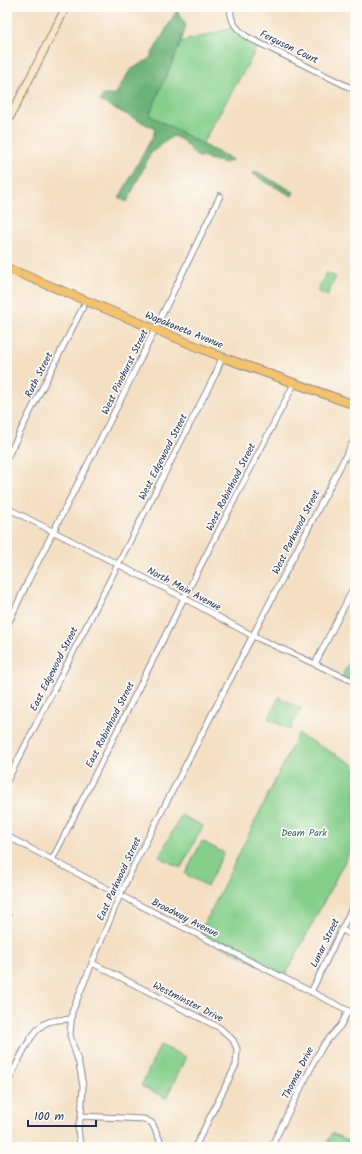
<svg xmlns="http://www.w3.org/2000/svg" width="362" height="1154" font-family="Kalam,sans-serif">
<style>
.green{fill:#85cf8b;stroke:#507f74}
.forest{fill:#6cb277;stroke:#44706a}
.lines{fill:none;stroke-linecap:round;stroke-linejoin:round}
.minor-casing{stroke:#888790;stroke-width:7}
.secondary-casing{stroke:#888790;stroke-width:9}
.primary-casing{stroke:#888790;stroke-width:10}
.minor{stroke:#fff;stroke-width:5}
.secondary{stroke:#fae7c3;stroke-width:7}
.primary{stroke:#f3c26a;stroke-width:8}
.labels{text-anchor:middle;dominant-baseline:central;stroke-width:3.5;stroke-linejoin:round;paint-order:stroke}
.street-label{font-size:10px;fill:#1b2f5e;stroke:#fdfcf7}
.park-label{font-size:10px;fill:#3b5f6c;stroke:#fdfcf7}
</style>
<rect width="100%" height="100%" fill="#fdfcf7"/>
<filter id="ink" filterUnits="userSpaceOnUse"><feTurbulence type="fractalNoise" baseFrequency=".025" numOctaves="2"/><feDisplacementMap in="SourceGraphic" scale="8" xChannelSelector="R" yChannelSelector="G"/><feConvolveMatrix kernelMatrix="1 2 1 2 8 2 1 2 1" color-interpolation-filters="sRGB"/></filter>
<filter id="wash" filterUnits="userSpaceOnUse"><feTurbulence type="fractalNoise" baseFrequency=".012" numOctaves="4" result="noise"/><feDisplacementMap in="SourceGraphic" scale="16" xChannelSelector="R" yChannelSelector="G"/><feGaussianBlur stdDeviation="0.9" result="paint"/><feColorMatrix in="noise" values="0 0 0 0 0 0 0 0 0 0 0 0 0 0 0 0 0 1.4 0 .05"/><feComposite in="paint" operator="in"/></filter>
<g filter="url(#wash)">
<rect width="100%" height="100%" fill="#f4dfc3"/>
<path class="green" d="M 235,27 L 260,43 L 202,144 L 149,115 L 181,42 Z
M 326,273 L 336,277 L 327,296 L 317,291 Z
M 355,651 L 355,682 L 342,676 Z
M 279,697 L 301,709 L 290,730 L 268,719 Z
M 298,734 L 355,765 L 355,842 L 284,978 L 199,935 Z
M 181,815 L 203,826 L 181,868 L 159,857 Z
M 202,841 L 224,853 L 207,886 L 185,874 Z
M 160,1045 L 186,1057 L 166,1098 L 141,1086 Z
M 332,1133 L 350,1142 L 347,1147 L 334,1147 L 327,1143 Z"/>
<path class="forest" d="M 177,10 L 186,25 L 181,42 L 149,115 L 202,144 L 233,160 L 225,163 L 196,156 L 182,140 L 173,136 L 151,153 L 127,202 L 119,198 L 153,136 L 155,129 L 100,101 L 103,95 L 115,95 L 130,70 L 149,59 Z
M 255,171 L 294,192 L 292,196 L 264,181 L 253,174 Z"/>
</g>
<g filter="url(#ink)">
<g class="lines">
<defs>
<path id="minor" d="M 230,7 C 231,23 235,27 247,37 L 355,90
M 7,458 L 86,301
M 7,508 L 184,598 L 253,636 L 355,682
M 7,626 L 28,581 L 119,403 L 220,196
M 315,664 L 355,585
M 7,781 L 216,373 L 222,357
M 7,836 L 90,880 L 355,1014
M 52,860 L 184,598 L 294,384
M 7,915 L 8,916
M 341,929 L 355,937
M 92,963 L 220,1028 L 233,1040 L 237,1049 L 236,1065 L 195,1147
M 311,992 L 355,902
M 7,1084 C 15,1069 29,1033 44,1024 C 52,1019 62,1020 71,1019
M 81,1116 L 144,1119 L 152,1123 L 163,1147
M 80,1147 L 78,1128 L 81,1116 L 83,1086 L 79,1064 L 70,1035 L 72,1012 L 120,895 L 135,863 L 355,438
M 271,1147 L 317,1056 L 324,1044 L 341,1025 L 348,1011"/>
<path id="secondary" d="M 7,123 L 66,7"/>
<path id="primary" d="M 7,268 L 222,357 L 355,405"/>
</defs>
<use href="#minor" class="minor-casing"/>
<use href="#secondary" class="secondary-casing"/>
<use href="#primary" class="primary-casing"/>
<use href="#minor" class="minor"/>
<use href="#secondary" class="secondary"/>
<use href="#primary" class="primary"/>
</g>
</g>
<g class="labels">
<g class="street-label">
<text transform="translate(289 47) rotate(26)">Ferguson Court</text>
<text transform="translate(184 330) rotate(22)">Wapakoneta Avenue</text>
<text transform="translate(125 372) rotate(-64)">West Pinehurst Street</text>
<text transform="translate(39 375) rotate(-63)">Ruth Street</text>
<text transform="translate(163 457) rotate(-63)">West Edgewood Street</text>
<text transform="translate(231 487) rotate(-63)">West Robinhood Street</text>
<text transform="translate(296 532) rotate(-63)">West Parkwood Street</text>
<text transform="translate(184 589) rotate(28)">North Main Avenue</text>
<text transform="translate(54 669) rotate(-63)">East Edgewood Street</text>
<text transform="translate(110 725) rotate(-63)">East Robinhood Street</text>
<text transform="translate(119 879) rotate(-65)">East Parkwood Street</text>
<text transform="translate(185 918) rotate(27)">Broadway Avenue</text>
<text transform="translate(325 943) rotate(-64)">Lunar Street</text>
<text transform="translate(188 1002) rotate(27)">Westminster Drive</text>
<text transform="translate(298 1073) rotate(-63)">Thomas Drive</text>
</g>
<g class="park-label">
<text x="304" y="833">Deam Park</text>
</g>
</g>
<rect width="362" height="1154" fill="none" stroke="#fdfcf7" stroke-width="24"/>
<path d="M28 1120v6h68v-6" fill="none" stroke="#1b2f5e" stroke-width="2"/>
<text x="34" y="1120" font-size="12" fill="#1b2f5e" stroke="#fdfcf7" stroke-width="3" paint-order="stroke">100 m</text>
</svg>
